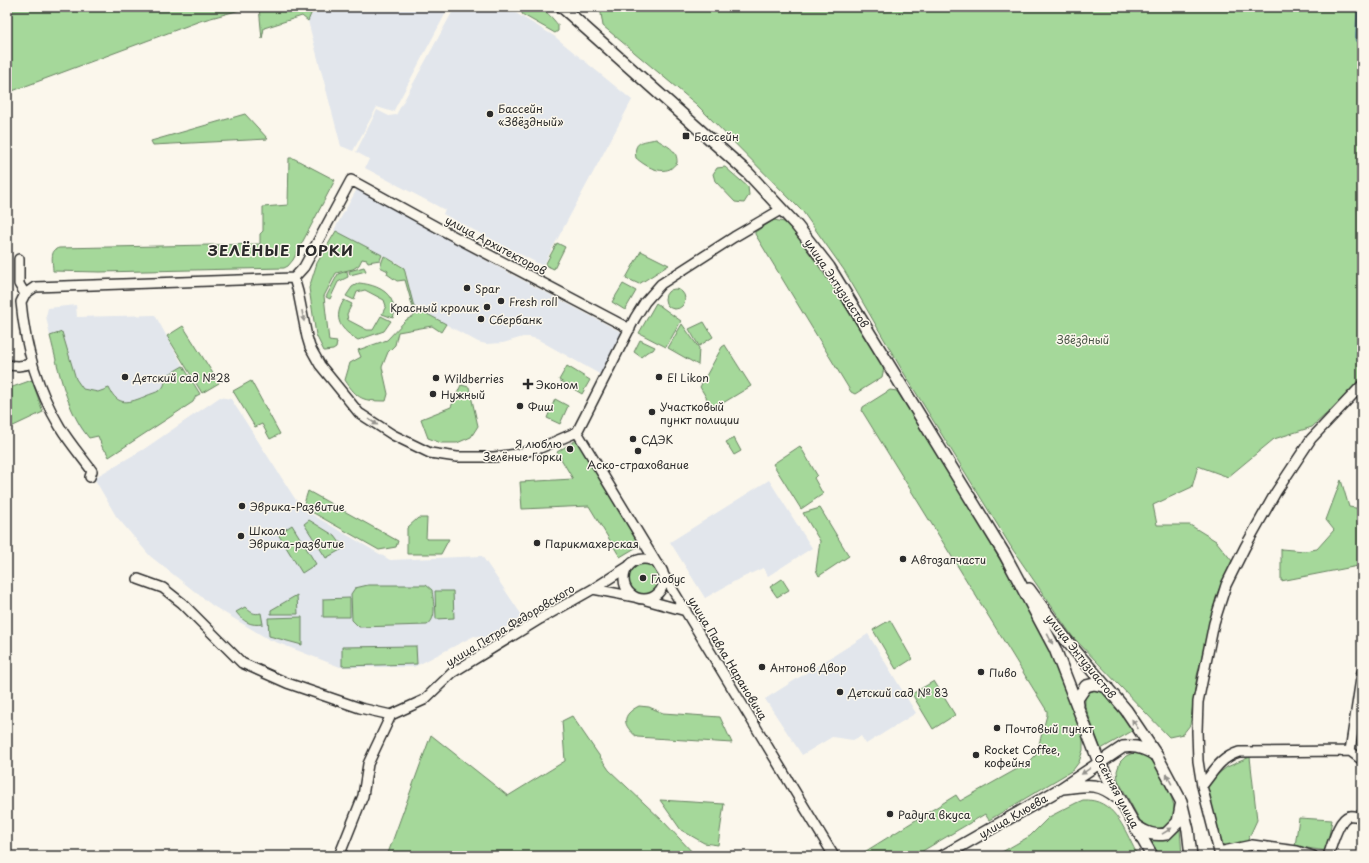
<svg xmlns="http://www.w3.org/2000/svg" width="1369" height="863" font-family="'Playpen Sans',sans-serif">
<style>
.built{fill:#e2e6ec}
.green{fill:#a5d89a;stroke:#688262}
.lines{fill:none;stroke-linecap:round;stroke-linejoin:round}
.stream{stroke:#628e9c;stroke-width:2.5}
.minor-casing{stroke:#2b2b2b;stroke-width:12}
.major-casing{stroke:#2b2b2b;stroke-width:14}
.minor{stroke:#fbf7ec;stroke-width:9}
.major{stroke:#fbf7ec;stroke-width:11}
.oneway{fill:#93918c}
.poi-dot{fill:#2b2b2b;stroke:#fbf7ec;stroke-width:1.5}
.labels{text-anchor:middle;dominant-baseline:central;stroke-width:3;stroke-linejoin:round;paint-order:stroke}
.poi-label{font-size:11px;fill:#2b2b2b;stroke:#fbf7ec;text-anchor:start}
.street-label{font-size:11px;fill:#2b2b2b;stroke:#fbf7ec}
.park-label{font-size:11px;fill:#4a5647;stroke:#fbf7ec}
.district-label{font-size:15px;font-weight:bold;letter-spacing:1px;fill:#2b2b2b;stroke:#fbf7ec}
</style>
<rect width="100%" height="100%" fill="#fbf7ec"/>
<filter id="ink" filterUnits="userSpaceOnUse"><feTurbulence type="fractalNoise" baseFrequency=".025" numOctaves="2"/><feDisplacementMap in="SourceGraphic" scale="8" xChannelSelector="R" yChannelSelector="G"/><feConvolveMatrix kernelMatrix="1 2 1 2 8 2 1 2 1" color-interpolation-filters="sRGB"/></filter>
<g filter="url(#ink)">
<path class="built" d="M 316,7 L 449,7 L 393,112 L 377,107 L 353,151 L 341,146 L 308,21 Z
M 455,7 L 505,7 L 509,9 L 554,36 L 632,100 L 543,266 L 443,214 L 445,210 L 365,168 L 369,159 L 356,152 L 377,110 L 389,116 L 396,115 Z
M 357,189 L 509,273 L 625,334 L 603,376 L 537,339 L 529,337 L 523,337 L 503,343 L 486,344 L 478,342 L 414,307 L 406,273 L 401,265 L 334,230 Z
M 76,305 L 77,317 L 155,315 L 183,366 L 200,394 L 196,396 L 193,402 L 109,457 L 106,451 L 103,449 L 98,436 L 89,438 L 81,429 L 72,411 L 63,386 L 50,336 L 46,316 L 48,308 Z
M 220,397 L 231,399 L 301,508 L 390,560 L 482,556 L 523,617 L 488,638 L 474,636 L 414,667 L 340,667 L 268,639 L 213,606 L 150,556 L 116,516 L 94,478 L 144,449 Z
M 769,480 L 812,548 L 768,576 L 763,568 L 735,581 L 705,598 L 670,542 Z
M 868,634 L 916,713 L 866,744 L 861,736 L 853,740 L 832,737 L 802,755 L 765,699 Z"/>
<path class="green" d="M 7,7 L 239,7 L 240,10 L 200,21 L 7,93 Z
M 259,7 L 314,7 L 308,21 L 302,16 L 264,28 L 262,39 Z
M 523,7 C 542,7 546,10 558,25 L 558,31 L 555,33 L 525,16 L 522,14 Z
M 600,7 L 1362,7 L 1361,8 L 1362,11 L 1362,381 L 1312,427 L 1274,439 L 1228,477 L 1198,466 L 1192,487 L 1153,505 L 1157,525 L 1190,525 L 1216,541 L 1232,561 L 1217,594 L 1197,676 L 1190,725 L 1183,734 L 1169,737 L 1072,636 L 1013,550 L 902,370 L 844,270 L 803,212 L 696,104 L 603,26 Z
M 245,114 L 268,139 L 153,145 L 151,141 Z
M 656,139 C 666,146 678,149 677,163 C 675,164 672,168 670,169 C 658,174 644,165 636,158 C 633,141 642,142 656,139 Z
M 289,158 L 293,158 L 335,180 L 293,260 L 288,266 L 284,268 L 100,272 L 53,271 C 53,263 49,250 59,248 L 260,244 L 260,234 L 263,231 L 263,207 L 288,205 Z
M 725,167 L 748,187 L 749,195 L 744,203 L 735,202 L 715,181 L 713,174 L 717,168 Z
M 774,220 L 789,223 L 837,293 L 884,368 L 882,377 L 855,394 L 851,392 L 755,234 L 755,232 Z
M 336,231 L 382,255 L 380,260 L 368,262 L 367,260 L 362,259 L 359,265 L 353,269 L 336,273 L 324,296 L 329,341 L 337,342 L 336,348 L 333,350 L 324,351 L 316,335 L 309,288 L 317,263 Z
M 557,243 L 565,247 L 554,269 L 545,265 Z
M 641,251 L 669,265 L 639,284 L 626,278 Z
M 384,256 L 404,268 L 414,307 L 446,324 L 441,332 L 432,326 L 398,332 L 395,345 L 388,352 L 382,367 L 388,394 L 386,401 C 363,401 358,400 345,380 L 350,363 L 361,357 L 358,350 L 387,340 L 406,320 L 415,315 L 405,280 L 397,281 L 387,274 L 388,271 L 380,267 Z
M 364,267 L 366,271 L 350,275 L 349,271 Z
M 347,271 L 348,277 L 338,282 L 330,299 L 326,297 L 338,274 Z
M 359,283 C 370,284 385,288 391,299 C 393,303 394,308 395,312 L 393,318 L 382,314 L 386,306 L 384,300 L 365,290 L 357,292 L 354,300 L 346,296 L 352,287 Z
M 623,284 L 636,291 L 625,310 L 612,302 Z
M665 299a10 10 0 1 1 20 0a10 10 0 1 1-20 0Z
M 344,300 L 352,304 L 347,314 L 348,320 L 367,330 L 373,330 L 381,316 L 391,321 L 384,331 L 358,340 C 341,330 332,319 344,300 Z
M 656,303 L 681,321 L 666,347 L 639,333 Z
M 704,322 L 713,337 L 699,346 L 689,329 Z
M 682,324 L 699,348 L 698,365 L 668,348 Z
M 183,326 L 219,383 L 202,393 L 167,336 Z
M 62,332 L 76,379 L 83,389 L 98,392 L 109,388 C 118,407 129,403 146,396 C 150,394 156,393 160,390 C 165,387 165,381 166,376 L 183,366 L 200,394 L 196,396 L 193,402 L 109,457 L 106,451 L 103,449 L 98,436 L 89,438 C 66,410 59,371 50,336 Z
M 640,340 L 655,347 L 653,350 L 647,352 L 641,357 L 634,352 Z
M 725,345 L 751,386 L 713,409 L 700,387 L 722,347 Z
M 567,366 L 590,380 L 582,394 L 559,380 Z
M 32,380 L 43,412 L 7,429 L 7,389 Z
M 251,381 L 280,434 L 270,439 L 262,424 L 255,427 L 233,391 Z
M 461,385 L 469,387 L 478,426 L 471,437 L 457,443 L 441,443 L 428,438 L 421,419 L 451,407 Z
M 890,390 L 897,391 L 977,519 L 1044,638 L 1055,663 L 1079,724 L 1083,738 L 1083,750 L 1079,762 L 1073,770 L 989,820 L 985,814 L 914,856 L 858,856 L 956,795 L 960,801 L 1028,763 L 1036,755 L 1047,715 L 1047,711 L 862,411 L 863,407 Z
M 555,399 L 568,406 L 560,424 L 547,418 Z
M 734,438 L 741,451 L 734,455 L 726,442 Z
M 578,439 L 642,544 L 620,557 L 589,506 L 522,509 L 520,482 L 573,479 L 557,452 Z
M 800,446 L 817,475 L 814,478 L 823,494 L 801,509 L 773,464 Z
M 1341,480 L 1349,507 L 1362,509 L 1362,552 L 1358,566 L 1281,581 L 1281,549 L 1305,551 L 1317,549 L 1334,530 L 1326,520 Z
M 308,491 L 398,541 L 396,547 L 379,550 L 303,507 Z
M 820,508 L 849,556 L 819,576 L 816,570 L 820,541 L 803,513 Z
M 418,518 L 427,518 L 426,539 L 449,539 L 441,554 L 407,554 L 407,528 Z
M 309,520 L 335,536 L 344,548 L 326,558 L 304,524 Z
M 292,525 L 316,564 L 302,573 L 278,534 Z
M628 579a16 16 0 1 1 32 0a16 16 0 1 1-32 0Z
M 782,579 L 789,590 L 777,597 L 770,587 Z
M 368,585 L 426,585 L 432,590 C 433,601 438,618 427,625 L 359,627 L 352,620 L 351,594 L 355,588 Z
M 435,591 L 453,591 L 454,618 L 436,619 Z
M 297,595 L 298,614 L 271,614 L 271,610 Z
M 350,598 L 350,617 L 323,617 L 323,599 Z
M 245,607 C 250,612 254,615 261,613 L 263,624 C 250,626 244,622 236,612 Z
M 302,617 L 302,645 L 269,636 L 268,618 Z
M 890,620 L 912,659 L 896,669 L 873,630 Z
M 416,646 L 417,664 L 342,666 L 342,647 Z
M 934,681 L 955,715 L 933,729 L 912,694 Z
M 1095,690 L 1102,692 L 1134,730 L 1101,749 L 1085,706 L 1085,698 L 1088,693 Z
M 639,706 L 649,707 L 663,713 L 720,717 L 732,743 L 637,737 C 622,725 621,715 639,706 Z
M 572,716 L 609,770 L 663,821 L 696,856 L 387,856 L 431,735 L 508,796 L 565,761 L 562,721 Z
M 1133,753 C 1139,754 1146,754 1150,759 C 1156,764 1159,773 1163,780 C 1172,798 1186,821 1157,830 L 1142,824 L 1118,780 L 1117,771 L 1120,762 L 1126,756 Z
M 1250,757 L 1257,820 L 1247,842 L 1224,847 L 1213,816 L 1205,784 L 1227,767 Z
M 660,800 L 724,804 L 718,845 L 704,843 L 681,830 Z
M 1083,800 C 1114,798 1124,829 1136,852 L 1128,856 L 995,856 L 1030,836 L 1049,817 L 1076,803 Z
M 1299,818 L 1332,820 L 1326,851 L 1295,846 Z
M 1180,829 L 1182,856 L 1160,856 L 1151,841 C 1163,841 1172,839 1180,829 Z"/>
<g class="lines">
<path class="stream" d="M 1358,7 L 1356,40 L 1362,46"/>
<defs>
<path id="minor" d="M 19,259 L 19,284 L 25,294
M 294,278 L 298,292 L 307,337 L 310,347 L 320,365 L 359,413 L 393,435 L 430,453 L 457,457 L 494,457 L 517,454 L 540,448 L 577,432 L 635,318 L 645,302 L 661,284 L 734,237 L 782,209
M 7,365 C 16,366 23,367 31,363
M 577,432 C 663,573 749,714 834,856
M 90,477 L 92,471 C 81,456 69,442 60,427 C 37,389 25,345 21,302 L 25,294 L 35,287 L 294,278 L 304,267 L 351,180 L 442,230 L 630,329
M624 579a20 20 0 1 1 40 0a20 20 0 1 1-40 0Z
M 138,579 L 163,588 L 182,603 L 242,663 L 287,683 L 360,708 L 391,715
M 593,589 L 635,597
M 646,600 L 686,611
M 1350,751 L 1362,672
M 1202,786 C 1214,771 1220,758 1239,752 L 1350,751 L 1362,760
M 1219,852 L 1252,845 L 1297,851 L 1313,856
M 339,856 L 363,796 L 368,764 L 391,715 L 424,700 L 452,673 L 540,619 L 593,589 L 629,566
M 1220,856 L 1202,786 L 1198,761 L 1197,731 L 1198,702 L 1214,623 L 1226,585 L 1245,547 L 1276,492 L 1311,439 L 1362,385
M 1328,856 C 1332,846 1338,819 1349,816 C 1353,815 1358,817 1362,817"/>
<path id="major" d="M 562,7 L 748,173 L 797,226 L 829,267 L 1005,555 L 1055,649 L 1099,762 L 1152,856
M 1029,589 L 1066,640 L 1126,710 L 1157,756 L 1181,801 L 1188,830 L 1191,856
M 1078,705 L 1077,699 L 1086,686 L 1094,684 L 1107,687
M 1063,788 C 1086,786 1097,781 1116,797
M 1136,826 C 1146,833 1154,836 1166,834 L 1178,822 L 1181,806
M 943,856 L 1062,788 L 1123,747 C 1135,745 1145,748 1155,755"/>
</defs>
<use href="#minor" class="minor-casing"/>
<use href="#major" class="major-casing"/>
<use href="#minor" class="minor"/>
<use href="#major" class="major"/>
</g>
<defs><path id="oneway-solid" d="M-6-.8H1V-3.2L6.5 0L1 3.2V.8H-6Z"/></defs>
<g class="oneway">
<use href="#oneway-solid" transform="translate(303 316) rotate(79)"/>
<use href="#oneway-solid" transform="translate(373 422) rotate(33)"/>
<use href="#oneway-solid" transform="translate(1050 639) rotate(62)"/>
<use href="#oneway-solid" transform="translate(1135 724) rotate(-124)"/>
<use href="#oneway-solid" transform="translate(1086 771) rotate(145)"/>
<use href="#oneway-solid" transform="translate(1169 779) rotate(-118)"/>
<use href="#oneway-solid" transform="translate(1167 831) rotate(-32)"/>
</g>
</g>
<g class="poi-dot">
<circle cx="490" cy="114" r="4"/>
<rect x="682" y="132" width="8" height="8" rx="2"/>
<circle cx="467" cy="288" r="4"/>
<circle cx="501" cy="301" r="4"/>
<circle cx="487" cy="307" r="4"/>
<circle cx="481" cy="319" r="4"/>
<circle cx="125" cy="377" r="4"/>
<circle cx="659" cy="377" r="4"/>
<circle cx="436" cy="378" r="4"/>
<path d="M526 378h4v4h4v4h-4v4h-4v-4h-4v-4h4z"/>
<circle cx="433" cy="394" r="4"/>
<circle cx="520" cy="406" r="4"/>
<circle cx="652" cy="412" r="4"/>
<circle cx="633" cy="439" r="4"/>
<circle cx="570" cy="449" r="4"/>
<circle cx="638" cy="451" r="4"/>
<circle cx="242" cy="506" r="4"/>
<circle cx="241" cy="536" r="4"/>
<circle cx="537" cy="543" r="4"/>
<circle cx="903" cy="559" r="4"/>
<circle cx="643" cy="578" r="4"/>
<circle cx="762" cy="667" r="4"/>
<circle cx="981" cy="672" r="4"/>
<circle cx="840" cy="692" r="4"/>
<circle cx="997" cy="728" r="4"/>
<circle cx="976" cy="755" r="4"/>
<circle cx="890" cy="814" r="4"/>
</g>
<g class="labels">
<g class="poi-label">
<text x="498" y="108">Бассейн<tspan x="498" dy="13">«Звёздный»</tspan></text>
<text x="694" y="136">Бассейн</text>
<text x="475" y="288">Spar</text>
<text x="509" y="301">Fresh roll</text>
<text x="479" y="307" text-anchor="end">Красный кролик</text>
<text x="489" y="319">Сбербанк</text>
<text x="133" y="377">Детский сад №28</text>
<text x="667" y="377">El Likon</text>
<text x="444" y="378">Wildberries</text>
<text x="536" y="384">Эконом</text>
<text x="441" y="394">Нужный</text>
<text x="528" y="406">Фиш</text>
<text x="660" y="406">Участковый<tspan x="660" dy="13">пункт полиции</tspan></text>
<text x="641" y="439">СДЭК</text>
<text x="562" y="443" text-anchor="end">Я люблю<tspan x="562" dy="13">Зелёные Горки</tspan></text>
<text x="638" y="464" text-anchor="middle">Аско-страхование</text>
<text x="250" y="506">Эврика-Развитие</text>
<text x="249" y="530">Школа<tspan x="249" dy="13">Эврика-развитие</tspan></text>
<text x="545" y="543">Парикмахерская</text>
<text x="911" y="559">Автозапчасти</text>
<text x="651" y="578">Глобус</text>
<text x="770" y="667">Антонов Двор</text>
<text x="989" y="672">Пиво</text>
<text x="848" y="692">Детский сад № 83</text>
<text x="1005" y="728">Почтовый пункт</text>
<text x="984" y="749">Rocket Coffee,<tspan x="984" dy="13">кофейня</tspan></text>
<text x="898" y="814">Радуга вкуса</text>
</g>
<g class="street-label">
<text transform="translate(496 245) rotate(28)">улица Архитекторов</text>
<text transform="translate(837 283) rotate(56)">улица Энтузиастов</text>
<text transform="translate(510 625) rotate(-31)">улица Петра Федоровского</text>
<text transform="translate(1081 656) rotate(51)">улица Энтузиастов</text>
<text transform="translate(728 658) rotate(59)">улица Павла Нарановича</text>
<text transform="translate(1117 791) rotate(62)">Осенняя улица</text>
<text transform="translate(1013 816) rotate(-30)">улица Клюева</text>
</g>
<g class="park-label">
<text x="1083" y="339">Звёздный</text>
</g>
<g class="district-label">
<text x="281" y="249">ЗЕЛЁНЫЕ ГОРКИ</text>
</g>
</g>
<rect width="1369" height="863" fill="none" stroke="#fbf7ec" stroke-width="24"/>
<rect x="12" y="12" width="1345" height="839" fill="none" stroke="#2b2b2b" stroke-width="1.5" filter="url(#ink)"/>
</svg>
